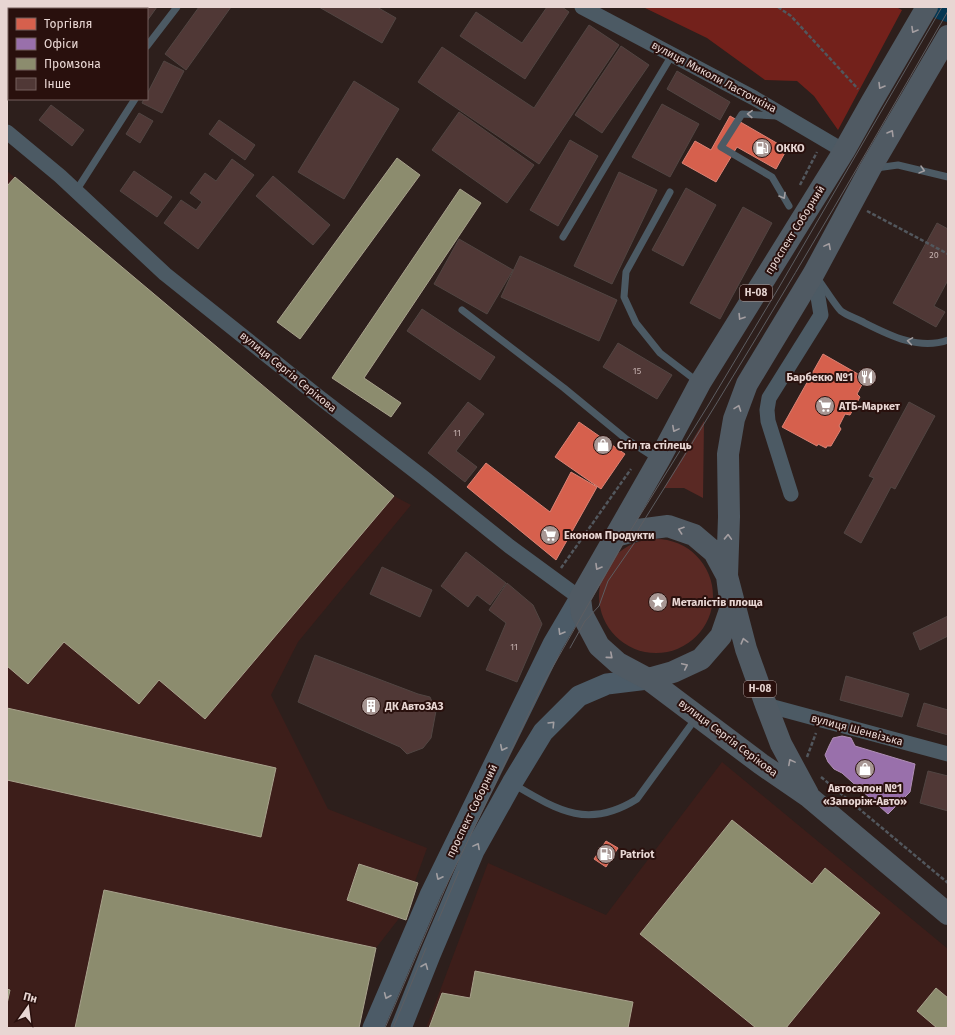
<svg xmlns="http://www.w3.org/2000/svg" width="955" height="1035" font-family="'Fira Sans',sans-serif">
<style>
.built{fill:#3d1e1a}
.green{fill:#5a2924}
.forest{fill:#73211b}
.shops{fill:#d6604d;stroke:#db8375}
.offices{fill:#9970ab;stroke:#b18fb7}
.industry{fill:#8c8c6e;stroke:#a8a28c}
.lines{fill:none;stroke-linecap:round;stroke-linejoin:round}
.river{stroke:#043652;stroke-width:26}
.building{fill:#503836;stroke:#514542}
.path{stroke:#52575d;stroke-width:2.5;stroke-dasharray:4 2;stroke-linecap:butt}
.lane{stroke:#4c5a64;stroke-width:7}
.street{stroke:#4c5a64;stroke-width:15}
.secondary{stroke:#4c5b67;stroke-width:21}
.primary{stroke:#505a63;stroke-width:22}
.tram{stroke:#5d5d61;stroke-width:1}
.oneway{stroke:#a49ea1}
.oneway2{stroke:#a29ea1}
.oneway3{stroke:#a29fa2}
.labels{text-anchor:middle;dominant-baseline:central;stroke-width:4;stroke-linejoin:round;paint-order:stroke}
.number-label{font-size:9px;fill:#c2aeac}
.shield{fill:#29100d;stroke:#af9b98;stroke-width:1}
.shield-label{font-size:10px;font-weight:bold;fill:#e8d6d3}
.street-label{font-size:11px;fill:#e8d6d3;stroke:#29100d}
.poi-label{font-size:11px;font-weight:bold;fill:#e8d6d3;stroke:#29100d;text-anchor:start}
</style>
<rect width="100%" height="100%" fill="#2d1f1c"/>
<path class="built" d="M 7,171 L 394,496 L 411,505 L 298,642 L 271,695 L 328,809 L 427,848 L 404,912 L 376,948 L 359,1028 L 7,1028 Z
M 722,762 L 948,949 L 948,1028 L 426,1028 L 488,863 L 606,915 Z"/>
<path class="green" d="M 704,421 L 703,498 L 684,488 L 664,488 Z
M599 596a57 57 0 1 1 114 0a57 57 0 1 1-114 0Z"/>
<path class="forest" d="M 643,7 L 896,7 L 902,10 L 838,130 L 814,96 L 797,81 L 765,80 L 707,38 Z"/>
<path class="shops" d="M 730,116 L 787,149 L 776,169 L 737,147 L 716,182 L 682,163 L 695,141 L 711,150 Z
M 823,354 L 858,374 L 856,377 L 864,381 L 857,394 L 860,397 L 850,415 L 845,414 L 839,426 L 841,429 L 831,446 L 827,446 L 826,448 L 818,444 L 817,446 L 782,427 Z
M 579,422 L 625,454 L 601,489 L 555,457 Z
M 486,463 L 550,512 L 571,472 L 597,487 L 556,560 L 467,487 Z
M 606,841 L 618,848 L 606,867 L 594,859 Z"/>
<path class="offices" d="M 842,736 L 851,738 L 855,746 L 915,764 L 910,792 L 888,814 L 842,773 L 834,769 L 828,762 L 825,755 L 829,746 L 833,738 Z"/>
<path class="industry" d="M 397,158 L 420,175 L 300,339 L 277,322 Z
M 15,177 L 394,496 L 205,719 L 159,680 L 139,704 L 64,642 L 28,684 L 7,666 L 7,186 Z
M 460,189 L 481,203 L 364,378 L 401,403 L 391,417 L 332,378 Z
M 7,708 L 276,768 L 261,837 L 7,780 Z
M 732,820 L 812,884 L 825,868 L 880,913 L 786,1028 L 756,1028 L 640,934 Z
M 359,864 L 418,883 L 406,920 L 347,900 Z
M 104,890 L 376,948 L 359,1028 L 75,1028 Z
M 475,971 L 633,1002 L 628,1028 L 429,1028 L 442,993 L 470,998 Z
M 936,988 L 948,998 L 948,1028 L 937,1028 L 917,1011 Z
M 7,989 L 10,990 L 7,1004 Z"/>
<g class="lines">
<path class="river" d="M 942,7 L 948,9"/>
</g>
<path class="building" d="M 7,7 L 28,7 L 26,9 L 9,9 L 9,11 L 7,10 Z
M 51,7 L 93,7 L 91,9 L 50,9 Z
M 112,7 L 157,7 L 147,21 L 147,9 L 111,9 Z
M 199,7 L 231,7 L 186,70 L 165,54 Z
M 319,7 L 377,7 L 396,18 L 382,43 Z
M 547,7 L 562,7 L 569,12 L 525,79 L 460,36 L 476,12 L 522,43 Z
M 589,25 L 619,45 L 539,164 L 418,82 L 442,47 L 534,108 Z
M 621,46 L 649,65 L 602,133 L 575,115 Z
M 164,61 L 184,71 L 162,113 L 142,103 L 144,99 L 147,99 L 147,94 Z
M 9,70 L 9,86 L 7,85 L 7,73 Z
M 677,71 L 730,102 L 720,120 L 667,89 Z
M 354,81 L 399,109 L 344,199 L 298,172 Z
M 662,104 L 699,124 L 670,177 L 632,157 Z
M 51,105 L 84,130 L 72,146 L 39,120 Z
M 459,112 L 534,165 L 507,203 L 432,150 Z
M 139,113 L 153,121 L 140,143 L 126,134 Z
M 219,120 L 255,145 L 245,160 L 209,134 Z
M 570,140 L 598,156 L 558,226 L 530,210 Z
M 232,159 L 254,175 L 198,249 L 164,223 L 181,200 L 196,210 L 202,202 L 190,193 L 205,173 L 216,181 Z
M 134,171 L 172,197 L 157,217 L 120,191 Z
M 619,172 L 657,190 L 612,284 L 574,266 Z
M 273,176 L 330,225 L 313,245 L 256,196 Z
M 686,188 L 716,205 L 683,266 L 652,250 Z
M 743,207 L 772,223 L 720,319 L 690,303 Z
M 937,223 L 948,229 L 948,280 L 934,306 L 945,312 L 936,327 L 893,303 Z
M 459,239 L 513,270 L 487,314 L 434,284 Z
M 520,256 L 617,300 L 599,341 L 501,297 Z
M 422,309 L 495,357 L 480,380 L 407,331 Z
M 618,343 L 672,375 L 657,399 L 603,367 Z
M 468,402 L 484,414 L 456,451 L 477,467 L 465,482 L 428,453 Z
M 909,402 L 935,416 L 895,489 L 891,487 L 861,543 L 844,533 L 874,478 L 869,476 Z
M 466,552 L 506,583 L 490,605 L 477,595 L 468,607 L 441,586 Z
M 382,567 L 432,590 L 420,617 L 370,594 Z
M 507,583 L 533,605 L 542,624 L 517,682 L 486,670 L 506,623 L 489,610 Z
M 948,616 L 948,636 L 920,650 L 913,633 Z
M 315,655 L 418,694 L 430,697 L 436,711 L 431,738 L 423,748 L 407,754 L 400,747 L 298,702 Z
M 846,676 L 909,694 L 902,717 L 840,700 Z
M 924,703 L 948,710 L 948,735 L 917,726 Z
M 928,771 L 948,776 L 948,811 L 920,803 Z"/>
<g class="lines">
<path class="path" d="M 778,7 L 791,16 L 858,89
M 800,185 L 817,152
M 867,211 L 948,254
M 561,568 L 631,469
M 807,757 L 816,733
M 821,777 L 948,883"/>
<path class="lane" d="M 147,46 L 177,7
M 777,116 L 742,114 L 721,147 L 772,177 L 789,206
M 876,168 L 898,165 L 948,177
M 76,191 L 135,99
M 670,192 L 626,272 L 624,297 L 636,323 L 660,353 L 698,382
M 563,237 L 672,55
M 818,279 C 824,287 835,305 841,311 C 846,315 855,318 861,321 C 887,334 918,351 948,340
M 462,310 L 564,388 L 626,439 L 657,459
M 513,784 C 557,810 588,830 637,799 L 696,718"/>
<path class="street" d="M 582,7 L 754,98 L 844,151
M 7,132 L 60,176 L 165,274 L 319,397 L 424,478 L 509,546 L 580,598
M 791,494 L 768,421 L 767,410 L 769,398 L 821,315 L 814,273
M 766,705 L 948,754"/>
<path class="secondary" d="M 373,1028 L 431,893 L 553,644 L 580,598
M 401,1028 L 430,955 L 474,851 L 512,783 L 543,732 L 579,696 L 607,684 L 648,679"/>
<path class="primary" d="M 927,7 L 871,103 L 844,151 L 700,383 L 659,460 L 580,598 L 582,614 L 599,646 L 618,663 L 648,679 L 761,764 L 809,797 L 948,914
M 616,536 L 638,530 L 668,526 L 694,535 L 714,552 L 727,576 L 731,607 L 721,636 L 701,659 L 673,672 L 648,679
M 808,794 L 781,744 L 766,705 L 746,649 L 727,576 L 729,517 L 728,454 L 734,419 L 747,384 L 814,273 L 870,169 L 948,36"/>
<path class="tram" d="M 570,648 L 585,621 L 599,606 L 608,581 L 635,542 L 638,530 C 745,360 848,186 948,11
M 438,921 L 459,871
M 385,1028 L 448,882 L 543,684 L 629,533 L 709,404 L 778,289 L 942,7
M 393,1028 L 426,948"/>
</g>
<defs><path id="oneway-chevron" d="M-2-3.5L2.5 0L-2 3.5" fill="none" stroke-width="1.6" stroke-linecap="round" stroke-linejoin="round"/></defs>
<g class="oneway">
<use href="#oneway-chevron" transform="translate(914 30) rotate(120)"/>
<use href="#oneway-chevron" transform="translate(881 86) rotate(121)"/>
<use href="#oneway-chevron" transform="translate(891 133) rotate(-59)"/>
<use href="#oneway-chevron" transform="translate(828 246) rotate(-62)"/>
<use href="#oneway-chevron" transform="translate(741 317) rotate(122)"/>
<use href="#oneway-chevron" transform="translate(738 408) rotate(-70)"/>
<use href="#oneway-chevron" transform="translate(675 429) rotate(118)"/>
<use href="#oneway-chevron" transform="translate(681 530) rotate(-161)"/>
<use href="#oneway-chevron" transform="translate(728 537) rotate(-88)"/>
<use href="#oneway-chevron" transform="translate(598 567) rotate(120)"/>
<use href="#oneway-chevron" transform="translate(744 641) rotate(-105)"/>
<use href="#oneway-chevron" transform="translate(610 656) rotate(41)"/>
<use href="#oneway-chevron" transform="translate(685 666) rotate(-25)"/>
<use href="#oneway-chevron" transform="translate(791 762) rotate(-118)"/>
</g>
<g class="oneway2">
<use href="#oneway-chevron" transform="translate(750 114) rotate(-178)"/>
<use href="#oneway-chevron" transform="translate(922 170) rotate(15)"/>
<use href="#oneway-chevron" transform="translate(783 196) rotate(60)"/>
<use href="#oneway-chevron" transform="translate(910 341) rotate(-171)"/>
</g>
<g class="oneway3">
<use href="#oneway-chevron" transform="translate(561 632) rotate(121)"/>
<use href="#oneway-chevron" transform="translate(552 724) rotate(-46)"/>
<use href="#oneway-chevron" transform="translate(503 748) rotate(116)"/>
<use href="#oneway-chevron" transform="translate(477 846) rotate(-62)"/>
<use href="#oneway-chevron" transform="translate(439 877) rotate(116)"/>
<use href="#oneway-chevron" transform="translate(425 966) rotate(-68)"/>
<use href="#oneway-chevron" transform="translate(387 996) rotate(113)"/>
</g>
<defs>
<symbol id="fuel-disc" viewBox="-11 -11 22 22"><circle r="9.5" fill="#a79693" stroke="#29100d"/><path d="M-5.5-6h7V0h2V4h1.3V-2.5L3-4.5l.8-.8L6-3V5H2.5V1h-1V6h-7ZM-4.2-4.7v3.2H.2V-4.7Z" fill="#fff"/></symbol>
<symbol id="restaurant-disc" viewBox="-11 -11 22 22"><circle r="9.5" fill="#a79693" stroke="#29100d"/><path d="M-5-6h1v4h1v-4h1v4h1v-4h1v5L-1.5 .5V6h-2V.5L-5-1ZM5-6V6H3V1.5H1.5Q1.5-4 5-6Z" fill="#fff"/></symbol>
<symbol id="supermarket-disc" viewBox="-11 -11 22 22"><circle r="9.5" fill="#a79693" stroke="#29100d"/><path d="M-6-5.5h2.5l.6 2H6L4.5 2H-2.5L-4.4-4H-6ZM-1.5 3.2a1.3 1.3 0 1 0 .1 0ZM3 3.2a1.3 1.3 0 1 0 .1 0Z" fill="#fff"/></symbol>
<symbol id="shop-disc" viewBox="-11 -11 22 22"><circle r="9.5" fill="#a79693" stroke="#29100d"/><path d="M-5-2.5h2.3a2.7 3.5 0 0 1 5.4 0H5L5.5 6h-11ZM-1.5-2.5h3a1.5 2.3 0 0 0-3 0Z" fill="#fff"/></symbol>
<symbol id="sight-disc" viewBox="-11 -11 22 22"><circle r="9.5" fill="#a79693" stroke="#29100d"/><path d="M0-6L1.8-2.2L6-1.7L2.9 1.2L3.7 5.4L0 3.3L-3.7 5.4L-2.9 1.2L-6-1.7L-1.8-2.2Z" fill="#fff"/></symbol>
<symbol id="building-disc" viewBox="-11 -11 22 22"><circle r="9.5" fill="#a79693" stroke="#29100d"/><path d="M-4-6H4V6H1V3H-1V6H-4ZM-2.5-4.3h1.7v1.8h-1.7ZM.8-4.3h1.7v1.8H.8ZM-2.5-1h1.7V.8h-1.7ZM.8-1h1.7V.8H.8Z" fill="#fff"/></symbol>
</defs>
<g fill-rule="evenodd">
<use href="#fuel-disc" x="751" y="137" width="22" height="22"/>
<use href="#restaurant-disc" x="856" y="366" width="22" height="22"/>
<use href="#supermarket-disc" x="814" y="395" width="22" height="22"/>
<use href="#shop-disc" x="592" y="434" width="22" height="22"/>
<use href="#supermarket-disc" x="539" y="524" width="22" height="22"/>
<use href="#sight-disc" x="647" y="591" width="22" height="22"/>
<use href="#building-disc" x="360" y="695" width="22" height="22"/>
<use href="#shop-disc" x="854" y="758" width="22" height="22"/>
<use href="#fuel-disc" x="595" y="843" width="22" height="22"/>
</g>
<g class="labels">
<g class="number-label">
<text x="934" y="255">20</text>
<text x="637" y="371">15</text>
<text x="457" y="433">11</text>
<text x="514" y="647">11</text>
</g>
<g class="shield">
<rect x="740" y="285" width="32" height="16" rx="3"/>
<rect x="744" y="681" width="32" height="16" rx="3"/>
</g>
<g class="shield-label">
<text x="756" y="293">Н-08</text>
<text x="760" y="689">Н-08</text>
</g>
<g class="street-label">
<text transform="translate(714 77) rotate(28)">вулиця Миколи Ласточкіна</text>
<text transform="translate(795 230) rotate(-58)">проспект Соборний</text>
<text transform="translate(288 372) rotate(39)">вулиця Сергія Серікова</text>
<text transform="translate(857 730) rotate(15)">вулиця Шенвізька</text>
<text transform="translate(728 738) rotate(37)">вулиця Сергія Серікова</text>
<text transform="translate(472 811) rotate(-64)">проспект Соборний</text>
</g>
<g class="poi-label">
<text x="776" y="148">ОККО</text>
<text x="853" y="377" text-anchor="end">Барбекю №1</text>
<text x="839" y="406">АТБ-Маркет</text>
<text x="617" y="445">Стіл та стілець</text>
<text x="564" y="535">Економ Продукти</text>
<text x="672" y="602">Металістів площа</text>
<text x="385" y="706">ДК АвтоЗАЗ</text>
<text x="865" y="788" text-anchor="middle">Автосалон №1<tspan x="865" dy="13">«Запоріж-Авто»</tspan></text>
<text x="620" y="854">Patriot</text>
</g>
</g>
<rect width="955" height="1035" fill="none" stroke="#e8d6d3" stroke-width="16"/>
<rect x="8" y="8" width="140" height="92" fill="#29100d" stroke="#755f5c"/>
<rect x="16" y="18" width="20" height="12" fill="#d6604d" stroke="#755f5c"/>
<text x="44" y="28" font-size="12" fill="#e8d6d3">Торгівля</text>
<rect x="16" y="38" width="20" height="12" fill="#9970ab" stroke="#755f5c"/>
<text x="44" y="48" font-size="12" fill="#e8d6d3">Офіси</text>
<rect x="16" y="58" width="20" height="12" fill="#8c8c6e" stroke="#755f5c"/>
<text x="44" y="68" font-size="12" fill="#e8d6d3">Промзона</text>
<rect x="16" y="78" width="20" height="12" fill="#503836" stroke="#755f5c"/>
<text x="44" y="88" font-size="12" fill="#e8d6d3">Інше</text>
<g transform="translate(28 1007) rotate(14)" stroke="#29100d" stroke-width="3" paint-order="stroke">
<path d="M0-3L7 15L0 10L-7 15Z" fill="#e8d6d3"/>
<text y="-6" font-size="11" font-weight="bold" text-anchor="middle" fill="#e8d6d3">Пн</text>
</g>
</svg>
